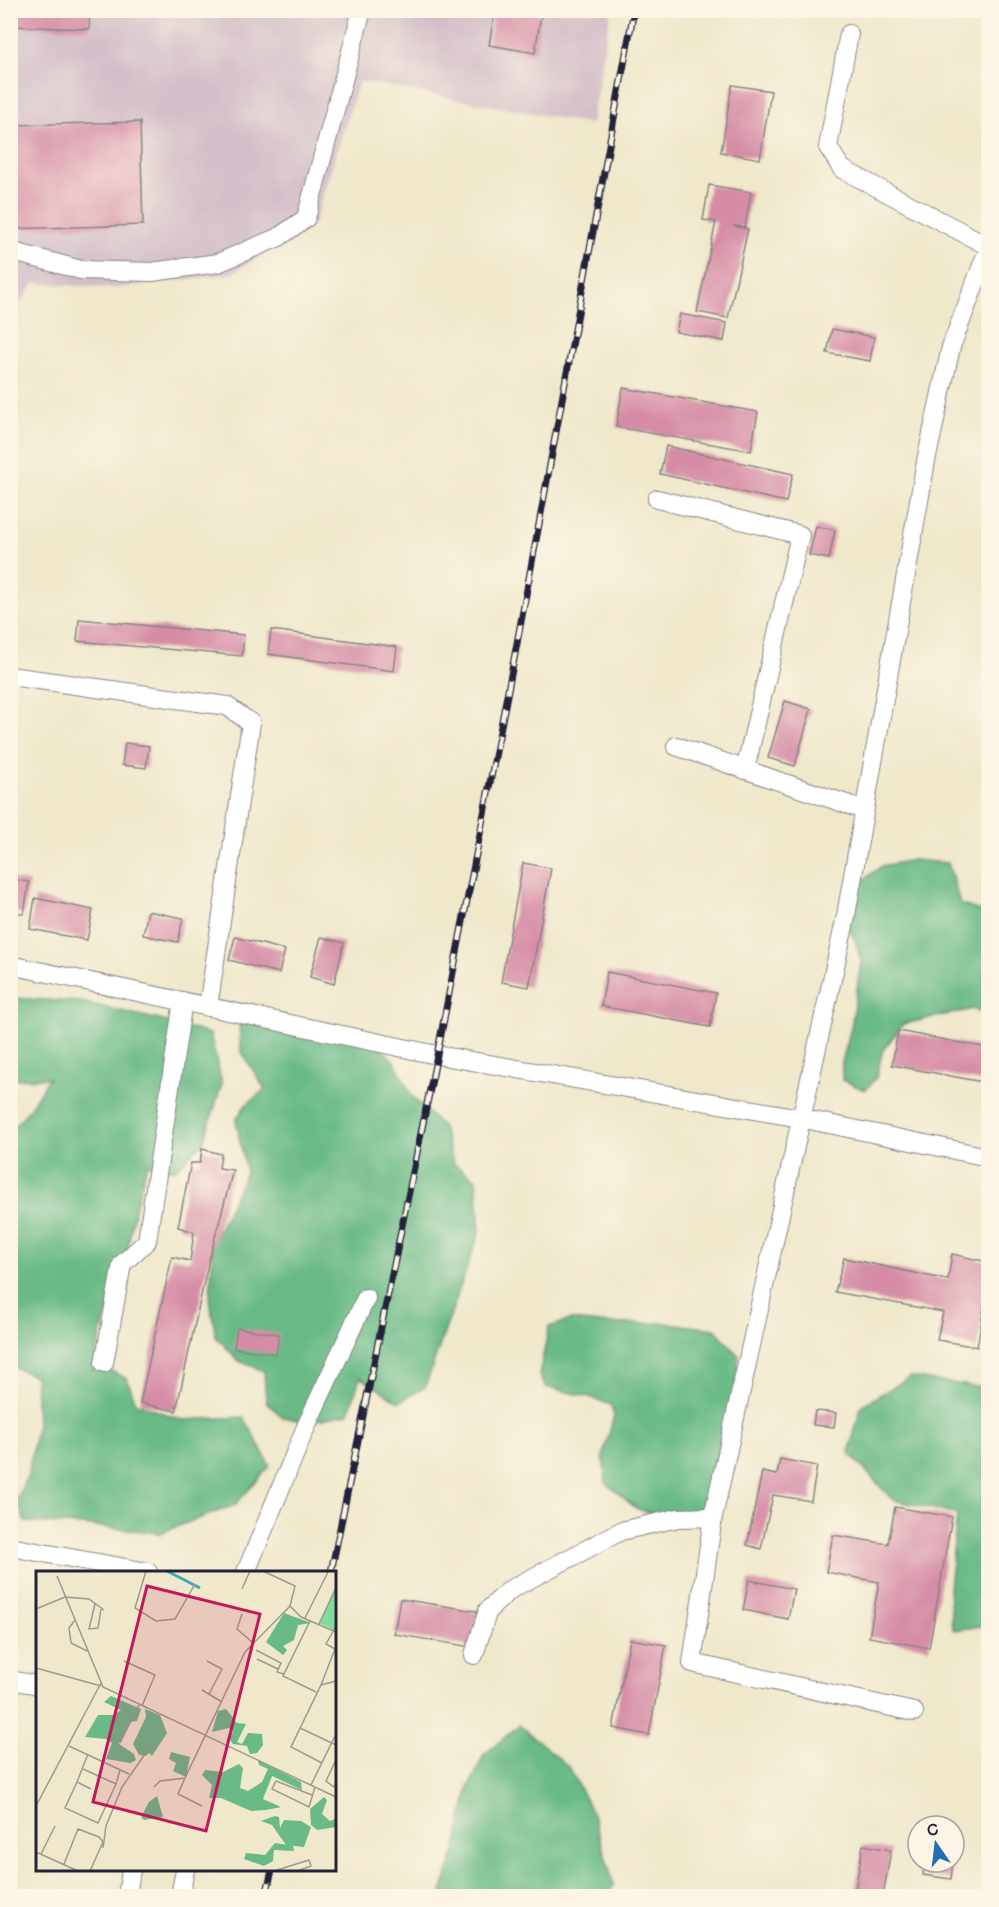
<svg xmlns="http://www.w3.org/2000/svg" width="999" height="1907" font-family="'Balsamiq Sans',sans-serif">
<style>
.industrial{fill:#d2bdc8}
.forest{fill:#69ba86;stroke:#466e60;stroke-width:1.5}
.building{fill:#d68ca6}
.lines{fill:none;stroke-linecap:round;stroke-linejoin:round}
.minor-casing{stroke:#888583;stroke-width:20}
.minor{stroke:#fff;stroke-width:18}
.rail-casing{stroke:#22223b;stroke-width:7}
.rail{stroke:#fcf5e5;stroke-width:4.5;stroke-dasharray:14;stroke-linecap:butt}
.inset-river{fill:none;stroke:#41a7c1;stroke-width:3}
.inset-road{fill:none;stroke:#9d9991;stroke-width:1.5}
.view{fill:#c2185b;fill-opacity:0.15;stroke:#c2185b;stroke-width:3}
.inset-edge{fill:none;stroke:#22223b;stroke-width:3}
</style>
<rect width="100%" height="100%" fill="#fcf5e5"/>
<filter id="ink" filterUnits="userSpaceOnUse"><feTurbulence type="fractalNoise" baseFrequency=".0167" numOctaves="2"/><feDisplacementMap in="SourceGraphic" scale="12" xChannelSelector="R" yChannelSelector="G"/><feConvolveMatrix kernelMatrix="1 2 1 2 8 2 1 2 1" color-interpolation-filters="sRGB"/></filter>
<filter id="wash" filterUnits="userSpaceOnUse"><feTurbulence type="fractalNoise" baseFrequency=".008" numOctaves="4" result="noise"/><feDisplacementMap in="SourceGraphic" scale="24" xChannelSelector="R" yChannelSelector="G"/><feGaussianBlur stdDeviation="1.35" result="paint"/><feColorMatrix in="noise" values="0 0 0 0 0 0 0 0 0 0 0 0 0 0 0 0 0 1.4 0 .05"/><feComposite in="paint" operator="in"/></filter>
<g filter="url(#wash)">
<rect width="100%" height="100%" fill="#efe8cb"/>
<path class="industrial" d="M 11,11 L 611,11 L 591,124 L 359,81 L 314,223 L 231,274 L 116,288 L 34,283 L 11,318 Z"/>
<path class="forest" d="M 913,860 L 948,863 L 960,904 L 988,914 L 988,1014 L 973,1009 L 903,1024 L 883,1050 L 876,1078 L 865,1090 L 842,1080 L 842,1062 L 851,1028 L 861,962 L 856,942 L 845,921 L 850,890 L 882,866 Z
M 10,998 L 81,1002 L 164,1021 L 210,1034 L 222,1084 L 203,1143 L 175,1170 L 147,1164 L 134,1212 L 123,1275 L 106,1316 L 92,1370 L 106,1368 L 127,1379 L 136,1403 L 182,1420 L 244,1417 L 270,1466 L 235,1505 L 160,1533 L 82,1525 L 25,1522 L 17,1499 L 28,1474 L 37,1424 L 35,1376 L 11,1366 L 11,1129 L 28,1111 L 49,1078 L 11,1079 Z
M 275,1021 L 374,1041 L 395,1062 L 412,1096 L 443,1128 L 453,1163 L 476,1179 L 480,1231 L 425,1387 L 399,1402 L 360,1377 L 349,1413 L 308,1422 L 283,1417 L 266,1402 L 264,1371 L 239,1361 L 216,1337 L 210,1301 L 213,1242 L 246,1172 L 236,1120 L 245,1106 L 265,1089 L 241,1051 L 239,1025 Z
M 571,1320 L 609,1324 L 665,1323 L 715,1329 L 739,1356 L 731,1417 L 734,1469 L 719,1507 L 680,1525 L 636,1508 L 606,1483 L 603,1455 L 614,1416 L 611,1405 L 590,1397 L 546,1387 L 539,1375 L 549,1327 Z
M 910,1377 L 970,1386 L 988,1387 L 988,1625 L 954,1630 L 952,1628 L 949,1588 L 957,1514 L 893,1500 L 849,1453 L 861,1406 Z
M 519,1725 L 569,1767 L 593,1815 L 614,1885 L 605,1896 L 441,1896 L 456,1848 L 468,1789 L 484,1755 Z"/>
<g id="blocks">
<path class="building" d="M 10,10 L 90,10 L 89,29 L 10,26 Z
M 495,10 L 517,10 L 541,15 L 535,53 L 489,45 Z
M 732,85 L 771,91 L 760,159 L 721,152 Z
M 140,122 L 143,225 L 10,229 L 10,125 Z
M 709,185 L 751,192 L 745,227 L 733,226 L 748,229 L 728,318 L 697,312 L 716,222 L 703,220 Z
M 680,314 L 727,323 L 724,341 L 676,332 Z
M 832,329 L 874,337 L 870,361 L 827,353 Z
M 623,388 L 758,412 L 751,451 L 616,427 Z
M 666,446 L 793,474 L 786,502 L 660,474 Z
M 816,526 L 835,530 L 829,559 L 809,555 Z
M 79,619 L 244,635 L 242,656 L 77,641 Z
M 271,630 L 397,647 L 394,671 L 268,654 Z
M 785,701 L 811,709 L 795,766 L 768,758 Z
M 125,743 L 149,746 L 146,768 L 122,765 Z
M 523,863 L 551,868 L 529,987 L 501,982 Z
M 10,879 L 29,882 L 24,914 L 10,912 Z
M 35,898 L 93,910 L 87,940 L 30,929 Z
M 148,911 L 183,918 L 178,942 L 143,935 Z
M 235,937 L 285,950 L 279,973 L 229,960 Z
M 321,937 L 344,943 L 334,984 L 310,977 Z
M 607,972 L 716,993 L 710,1027 L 601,1006 Z
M 898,1031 L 988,1048 L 988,1083 L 892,1065 Z
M 202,1149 L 221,1154 L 219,1168 L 233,1170 L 208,1264 L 176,1411 L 140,1403 L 172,1257 L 190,1261 L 194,1232 L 178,1227 L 191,1163 L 200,1163 Z
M 952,1254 L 988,1262 L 988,1287 L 977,1347 L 937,1340 L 943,1312 L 835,1292 L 844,1258 L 948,1280 Z
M 237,1328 L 279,1334 L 276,1354 L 234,1348 Z
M 815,1411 L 836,1413 L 834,1427 L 813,1425 Z
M 780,1459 L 817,1466 L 811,1501 L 773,1495 L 761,1549 L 747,1545 L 762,1472 L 777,1475 Z
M 895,1507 L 952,1517 L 929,1648 L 869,1637 L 879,1582 L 826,1572 L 833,1535 L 888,1544 Z
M 749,1580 L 794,1589 L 788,1619 L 743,1610 Z
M 400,1599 L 477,1611 L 471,1647 L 394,1634 Z
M 630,1639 L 666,1645 L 649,1735 L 613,1728 Z
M 863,1845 L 891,1850 L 883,1896 L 854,1896 Z
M 925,1862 L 953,1862 L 951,1879 L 923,1875 Z"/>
</g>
</g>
<g filter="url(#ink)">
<use href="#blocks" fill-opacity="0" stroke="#888583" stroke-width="1.5"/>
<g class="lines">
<defs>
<path id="minor" d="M 849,34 L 828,147 L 842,169 L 988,246
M 10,251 L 81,270 L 152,272 L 218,263 L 279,237 L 306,218 L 362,10
M 657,499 L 800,535 L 745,770
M 10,676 L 227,706 L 251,723 L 208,1007
M 676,746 L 864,810
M 10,965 L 437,1055 L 800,1118 L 988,1157
M 104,1363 L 122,1264 L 147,1241 L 183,1001
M 713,1517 L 692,1663 L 914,1712
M 10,1547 L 148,1572
M 246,1572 L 308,1422 L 366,1298
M 474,1655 L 488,1610 L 511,1589 L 621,1531 L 678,1518 L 713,1517 L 845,921 L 926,461 L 951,347 L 984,260 L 988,254
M 10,1680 L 38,1685
M 127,1896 L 131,1870
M 180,1896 L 185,1870"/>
</defs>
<use href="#minor" class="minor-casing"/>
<use href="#minor" class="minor"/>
<defs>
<path id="rail" d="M 331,1572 L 437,1055 L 515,654 L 634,10
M 266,1896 L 272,1870"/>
</defs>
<use href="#rail" class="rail-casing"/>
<use href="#rail" class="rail"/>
</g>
</g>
<g transform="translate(36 1571)">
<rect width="300" height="300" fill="#efe8cb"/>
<path d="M 300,14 L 300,60 L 283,52 Z" fill="#82da9f"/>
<path d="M 248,42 L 275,52 L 262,54 L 258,69 L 247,75 L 251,79 L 247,84 L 230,71 ZM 75,125 L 105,138 L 101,150 L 94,151 L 83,173 L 98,183 L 100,189 L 95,192 L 70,188 L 76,172 L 70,168 L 49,166 L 62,144 L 78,144 L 85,139 L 68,131 ZM 109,138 L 124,144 L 131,162 L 116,185 L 113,182 L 110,185 L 103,184 L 97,173 L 110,146 ZM 190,138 L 201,152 L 210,153 L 201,171 L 206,173 L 212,162 L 226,163 L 227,174 L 221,182 L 214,183 L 211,175 L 197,173 L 193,167 L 197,161 L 193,157 L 176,161 L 182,140 ZM 135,181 L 154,186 L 150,206 L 137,200 L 140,192 L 133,188 ZM 222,189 L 265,211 L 266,219 L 236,205 L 227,228 L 245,236 L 230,239 L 215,240 L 185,227 L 173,227 L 176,214 L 166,204 L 169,199 L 187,201 L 203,193 L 207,197 L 204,217 L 212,220 L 226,211 L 232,198 L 223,194 ZM 121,225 L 127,246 L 108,249 L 105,246 L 113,231 ZM 288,226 L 291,229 L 286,243 L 294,250 L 299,248 L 300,238 L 300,256 L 281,259 L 275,254 L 274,238 ZM 239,245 L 243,246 L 244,257 L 248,249 L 265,250 L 275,256 L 268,276 L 250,274 L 236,254 L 225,250 ZM 239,272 L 257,275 L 258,280 L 238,279 L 237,290 L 228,295 L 208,288 L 210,282 L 229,284 Z" fill="#69ba86"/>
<path class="inset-river" d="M 131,0 L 164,17"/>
<path class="inset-road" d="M 110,0 L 99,37 L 120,50 L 139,48 L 159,13M 21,5 L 67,116 L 300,226M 206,18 L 214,0M 59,33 L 53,58 L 62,57 L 65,38M 254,35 L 265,46 L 300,61M 0,38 L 29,26 L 53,28 L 68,39M 206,43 L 201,58 L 216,71M 269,47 L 292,1M 39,49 L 33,57 L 35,72 L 51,80M 274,50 L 247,105 L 280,121M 283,53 L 300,17M 299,78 L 290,73 L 300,55M 220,79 L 245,92 L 241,101 L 248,103M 221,88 L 242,98M 88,90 L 119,104 L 106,135M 171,90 L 186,98 L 173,123M 0,97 L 65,115M 285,114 L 299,78M 166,119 L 186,131M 264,157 L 300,174M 84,172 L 103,134M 33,175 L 93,203M 52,183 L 41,211 L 55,218M 300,189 L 290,210 L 298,216 L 300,211M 286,192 L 255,176 L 285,114 L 300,110M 47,198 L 80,213 L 84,199M 149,207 L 142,223 L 166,235M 41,211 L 29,237 L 62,252 L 80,213M 275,214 L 300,163M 118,216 L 124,210 L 149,207 L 209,81 L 254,35 L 259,15 L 227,0M 276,224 L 240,210 L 236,218 L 273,236 L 279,216M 0,235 L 65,112M 67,277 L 70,255 L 86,216 L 116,173M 0,281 L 42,300M 5,283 L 19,255M 28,293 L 42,258 L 63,266 L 67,271 L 54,300M 238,300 L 273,289 L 275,295 L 261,300"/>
<path class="view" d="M 111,15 L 224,43 L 170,260 L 57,231 Z"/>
<rect width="300" height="300" class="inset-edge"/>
</g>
<rect width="999" height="1907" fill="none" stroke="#fcf5e5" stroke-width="36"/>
<g transform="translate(936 1844) rotate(346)"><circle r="28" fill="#fcf5e5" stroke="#a5a1a1" stroke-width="1.5"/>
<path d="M0-4.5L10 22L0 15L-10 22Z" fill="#1f6fb2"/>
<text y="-9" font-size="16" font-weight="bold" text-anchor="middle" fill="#22223b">С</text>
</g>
</svg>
